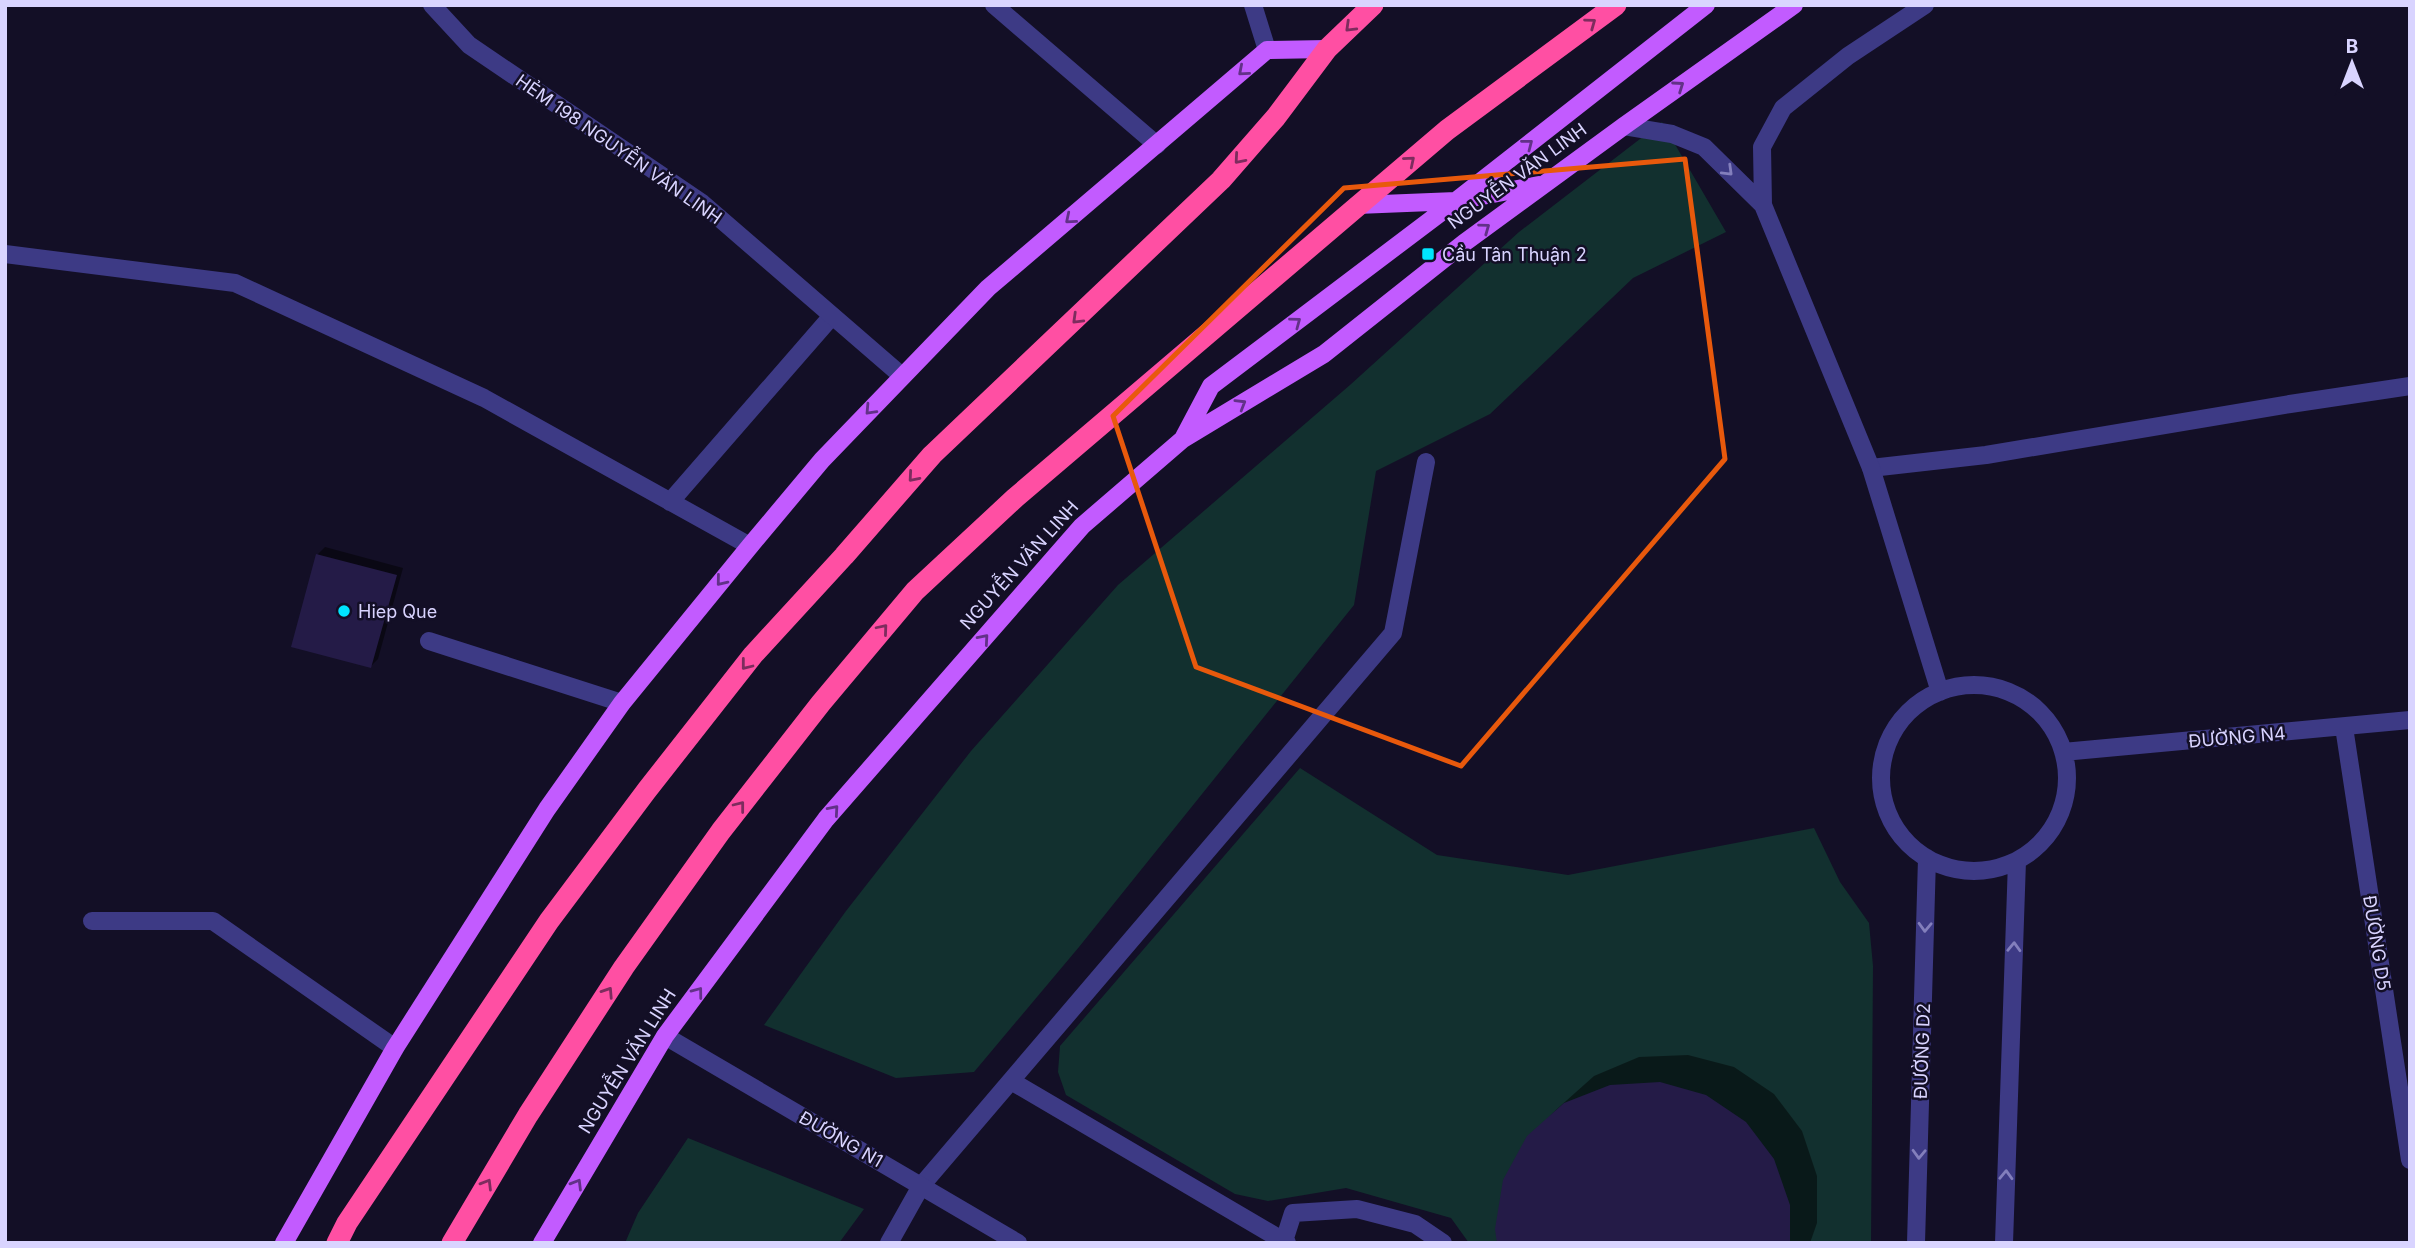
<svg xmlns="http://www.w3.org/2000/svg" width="2415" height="1248" font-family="Inter,sans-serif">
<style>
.green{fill:#12302f}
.shadow{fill:#0007}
.building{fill:#241b47}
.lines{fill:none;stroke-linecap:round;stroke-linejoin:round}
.lane{stroke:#3d3a85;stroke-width:18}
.street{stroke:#3d3a85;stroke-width:18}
.primary{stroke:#c25bff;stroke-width:18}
.highway{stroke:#ff4fa3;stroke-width:21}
.oneway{stroke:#7d2c5e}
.oneway2{stroke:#623188}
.oneway3{stroke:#837fbc}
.marked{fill:none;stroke:#e8590c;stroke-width:5;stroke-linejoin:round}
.poi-dot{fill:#00e5ff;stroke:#130f26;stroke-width:2.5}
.labels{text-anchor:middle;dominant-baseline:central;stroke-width:5;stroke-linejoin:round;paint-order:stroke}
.street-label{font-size:18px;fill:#d9d4ff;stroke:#130f26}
.poi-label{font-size:18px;fill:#d9d4ff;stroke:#130f26;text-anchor:start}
</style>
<rect width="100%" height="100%" fill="#130f26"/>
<path class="green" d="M 1662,122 L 1726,232 L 1633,278 L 1490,414 L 1376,471 L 1354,605 L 1079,947 L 974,1072 L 896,1078 L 764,1025 L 846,911 L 971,751 L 1118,585 L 1350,385 L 1519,232 Z
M 1300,768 L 1437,855 L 1568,875 L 1814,828 L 1840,882 L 1869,923 L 1873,966 L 1871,1243 L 1469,1243 L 1451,1218 L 1346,1188 L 1268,1201 L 1235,1194 L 1066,1095 L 1058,1072 L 1060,1046 Z
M 688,1138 L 864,1209 L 839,1243 L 625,1243 L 638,1213 Z"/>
<path class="shadow" d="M 325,547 L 403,568 L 378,659 L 371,666 L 318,554 Z
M 1688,1055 L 1734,1067 L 1774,1094 L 1802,1131 L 1817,1176 L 1817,1223 L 1810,1243 L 1499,1243 L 1528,1138 L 1557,1109 L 1594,1076 L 1639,1057 Z"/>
<path class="building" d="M 316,554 L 397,575 L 371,668 L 291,647 Z
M 1660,1082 L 1706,1095 L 1746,1122 L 1774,1159 L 1790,1205 L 1790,1243 L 1497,1243 L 1495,1229 L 1503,1180 L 1527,1136 L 1564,1103 L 1610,1085 Z"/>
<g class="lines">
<path class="lane" d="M 994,5 L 1157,145
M 1253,5 L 1267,50
M 5,254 L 235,283 L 484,398 L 750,546
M 1871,468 L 1986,455 L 2290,404 L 2410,386
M 670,502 L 832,316
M 429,641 L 622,703
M 92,921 L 213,921 L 395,1048
M 1011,1081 L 1287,1243
M 921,1186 L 1393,633 L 1426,462
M 1284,1241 L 1293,1213 L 1357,1209 L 1415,1224 L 1443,1243"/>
<path class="street" d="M 432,5 L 469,45 L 702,203 L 902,376
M 1925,5 L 1848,56 L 1783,108 L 1762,147 L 1763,205 L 1871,468 L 1940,692
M 1624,126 L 1672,134 L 1704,147 L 1763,205
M1881 778a93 93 0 1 1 186 0a93 93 0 1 1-186 0Z
M 2344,727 L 2410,1160
M 2063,752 L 2410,720
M 665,1036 L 1018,1243
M 889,1243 L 921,1186
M 1916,1243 L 1927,858
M 2004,1243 L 2017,861"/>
<path class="primary" d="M 1357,205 L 1456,201 L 1539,185
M 1184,437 L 1211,386 L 1456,201 L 1706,5
M 284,1243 L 395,1048 L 547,809 L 622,703 L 750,546 L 822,460 L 988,288 L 1267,50 L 1327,49
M 542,1243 L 665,1036 L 826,819 L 1082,526 L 1183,439 L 1324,354 L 1464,243 L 1624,126 L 1794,5"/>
<path class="highway" d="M 337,1243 L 347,1223 L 549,921 L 647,790 L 753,655 L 844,556 L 932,455 L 1221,180 L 1276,117 L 1327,49 L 1373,5
M 452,1243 L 528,1115 L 624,967 L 721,831 L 821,703 L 915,591 L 1015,498 L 1447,130 L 1616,5"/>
</g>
<defs><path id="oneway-chevron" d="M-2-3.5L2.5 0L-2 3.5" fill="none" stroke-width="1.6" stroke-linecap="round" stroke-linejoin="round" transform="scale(1.75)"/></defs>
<g class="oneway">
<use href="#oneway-chevron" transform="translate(1591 23) rotate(-36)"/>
<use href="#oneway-chevron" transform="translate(1350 27) rotate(136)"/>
<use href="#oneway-chevron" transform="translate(1239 159) rotate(131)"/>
<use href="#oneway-chevron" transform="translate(1410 161) rotate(-40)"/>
<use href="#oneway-chevron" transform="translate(1077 319) rotate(136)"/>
<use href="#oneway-chevron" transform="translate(913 477) rotate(131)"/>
<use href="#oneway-chevron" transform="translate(883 629) rotate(-50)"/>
<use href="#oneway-chevron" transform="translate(746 665) rotate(128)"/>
<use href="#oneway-chevron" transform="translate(740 806) rotate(-52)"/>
<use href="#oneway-chevron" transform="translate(608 992) rotate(-57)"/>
<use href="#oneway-chevron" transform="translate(487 1184) rotate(-59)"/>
</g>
<g class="oneway2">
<use href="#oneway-chevron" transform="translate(1243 71) rotate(139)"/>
<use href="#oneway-chevron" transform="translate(1679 86) rotate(-35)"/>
<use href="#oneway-chevron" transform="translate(1528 144) rotate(-38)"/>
<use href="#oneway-chevron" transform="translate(1070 219) rotate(140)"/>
<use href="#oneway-chevron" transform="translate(1485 228) rotate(-36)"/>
<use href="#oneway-chevron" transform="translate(1296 322) rotate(-37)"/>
<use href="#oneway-chevron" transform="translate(1241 404) rotate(-31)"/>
<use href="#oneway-chevron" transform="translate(870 410) rotate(133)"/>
<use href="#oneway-chevron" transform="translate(721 581) rotate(129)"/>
<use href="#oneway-chevron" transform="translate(984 639) rotate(-49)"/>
<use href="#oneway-chevron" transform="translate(834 810) rotate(-49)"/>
<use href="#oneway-chevron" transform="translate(698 992) rotate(-53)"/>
<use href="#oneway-chevron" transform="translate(577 1184) rotate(-59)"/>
</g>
<g class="oneway3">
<use href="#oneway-chevron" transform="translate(1728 171) rotate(44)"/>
<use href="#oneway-chevron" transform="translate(1925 927) rotate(92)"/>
<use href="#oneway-chevron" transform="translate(2014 947) rotate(-88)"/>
<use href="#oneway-chevron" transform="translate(1919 1154) rotate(92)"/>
<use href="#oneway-chevron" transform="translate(2006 1175) rotate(-88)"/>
</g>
<path class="marked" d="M 1685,159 L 1725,459 L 1461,766 L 1196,667 L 1113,416 L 1344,188 Z"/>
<g class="poi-dot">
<rect x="1421" y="247" width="14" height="14" rx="3.5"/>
<circle cx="344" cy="611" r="7"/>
</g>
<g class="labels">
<g class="street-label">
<text transform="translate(619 149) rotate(35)">HẺM 198 NGUYỄN VĂN LINH</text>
<text transform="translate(1517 176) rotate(-36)">NGUYỄN VĂN LINH</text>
<text transform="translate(1019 565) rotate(-48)">NGUYỄN VĂN LINH</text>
<text transform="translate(2237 737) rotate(-5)">ĐƯỜNG N4</text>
<text transform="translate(2377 943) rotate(81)">ĐƯỜNG D5</text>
<text transform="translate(1922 1051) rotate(-88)">ĐƯỜNG D2</text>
<text transform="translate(627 1061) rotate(-58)">NGUYỄN VĂN LINH</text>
<text transform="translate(841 1139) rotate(30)">ĐƯỜNG N1</text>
</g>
<g class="poi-label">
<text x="1442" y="254">Cầu Tân Thuận 2</text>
<text x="358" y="611">Hiep Que</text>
</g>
</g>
<rect width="2415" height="1248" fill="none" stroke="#d9d4ff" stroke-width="14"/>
<g transform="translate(2352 63)" stroke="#130f26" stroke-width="5" paint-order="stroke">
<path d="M0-5L12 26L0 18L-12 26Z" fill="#d9d4ff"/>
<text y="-10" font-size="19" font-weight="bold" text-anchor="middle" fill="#d9d4ff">B</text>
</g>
</svg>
